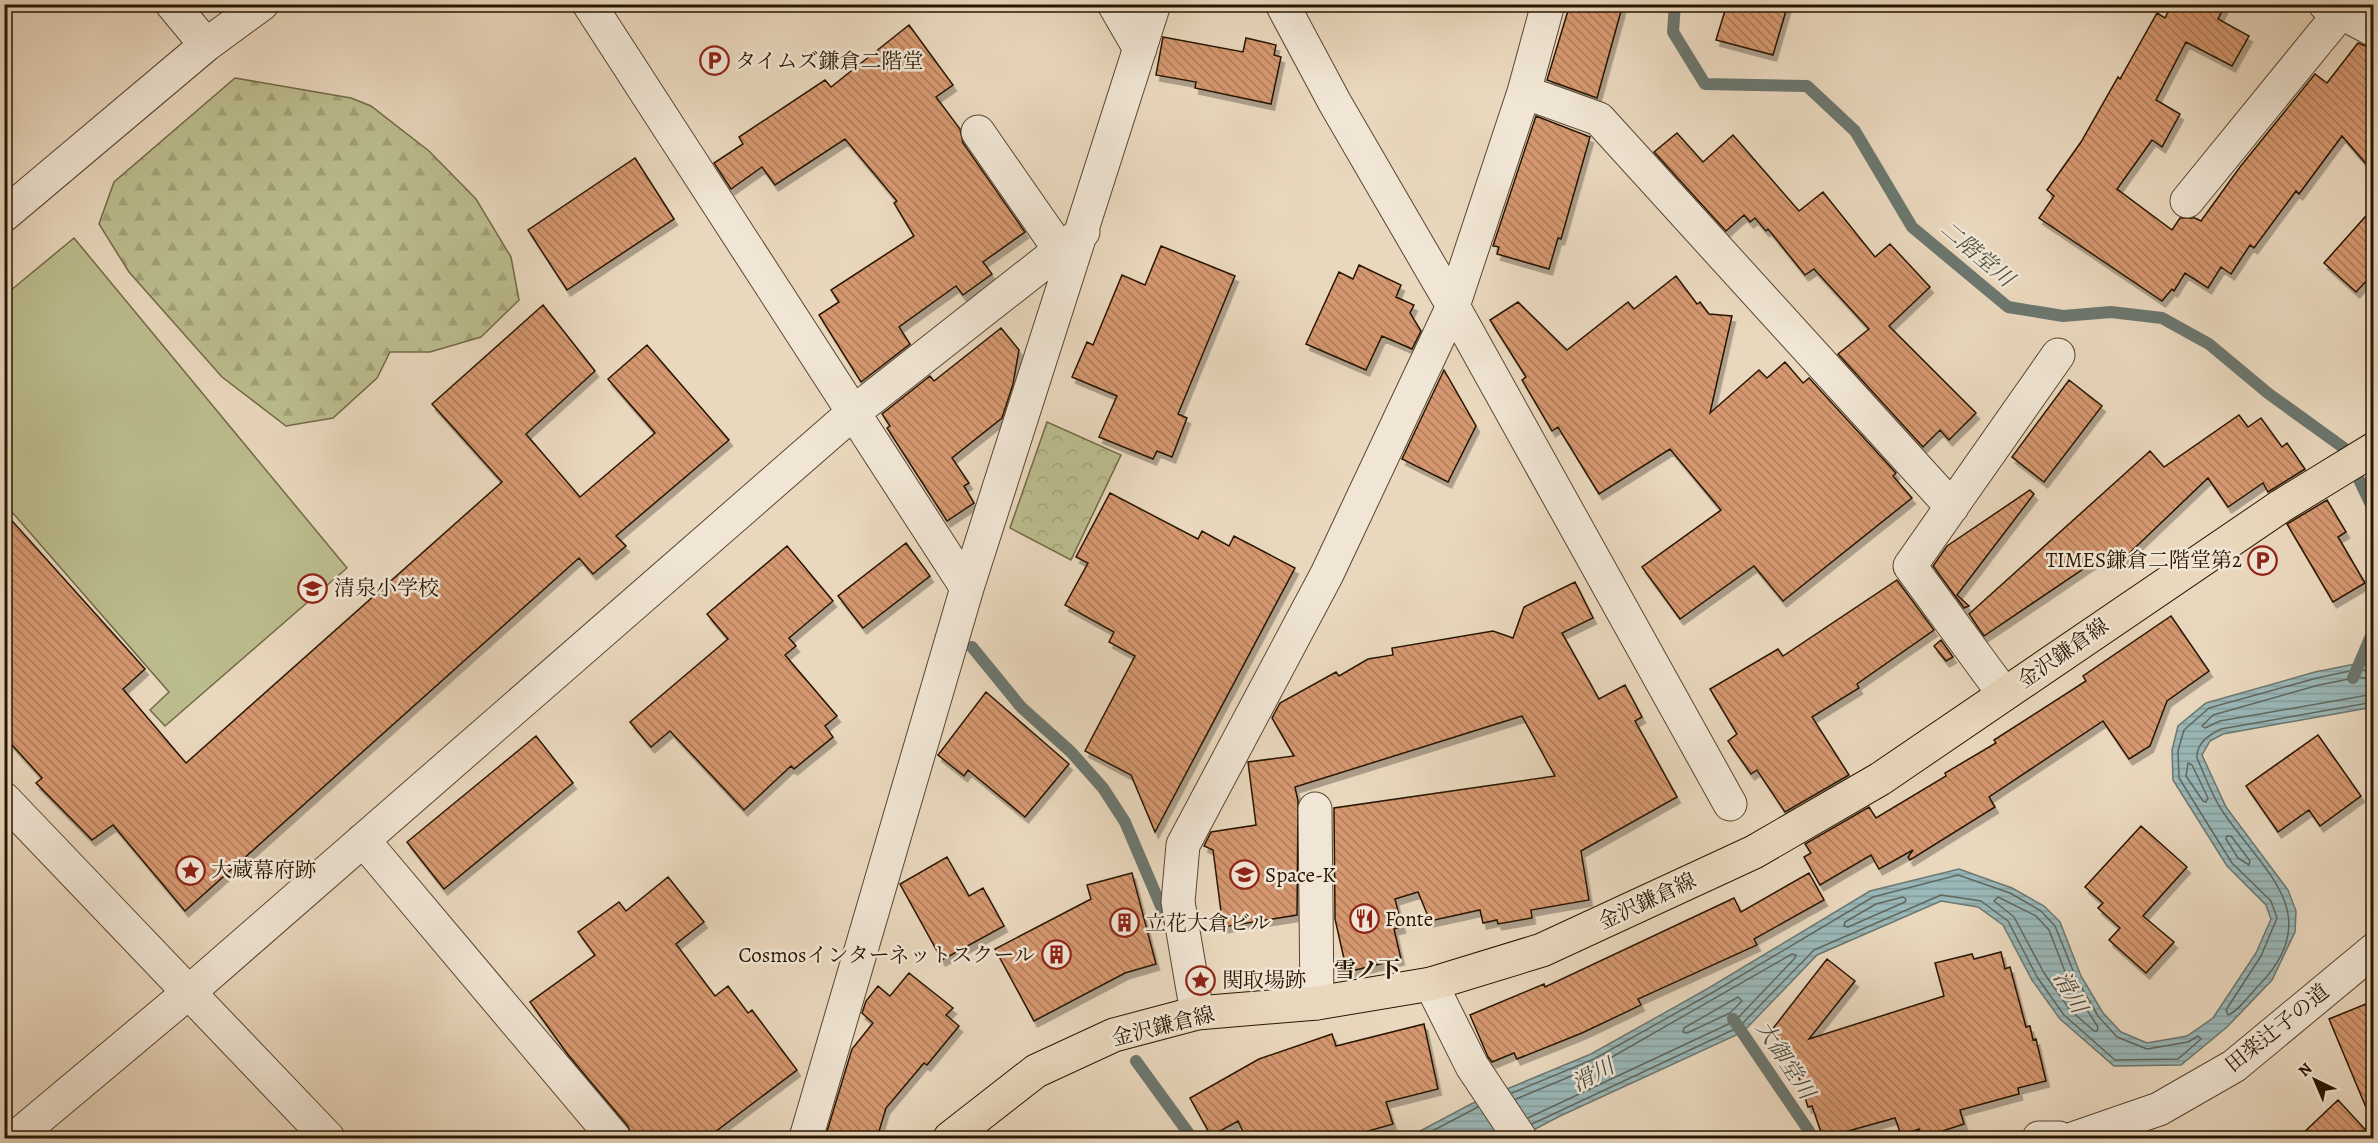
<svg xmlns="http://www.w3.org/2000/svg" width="2378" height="1143" font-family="Alegreya,'Noto Serif JP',serif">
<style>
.forest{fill:url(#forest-firs);stroke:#726a48;stroke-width:1.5}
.park{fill:url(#park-crowns);stroke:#726a48;stroke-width:1.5}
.pitch{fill:#bcbd8e;stroke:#726a48;stroke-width:1.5}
.water{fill:url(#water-rules);stroke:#6c776f;stroke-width:1.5}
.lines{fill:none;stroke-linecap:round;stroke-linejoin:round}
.shore{stroke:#60675d;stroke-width:1.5}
.stream{stroke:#6c776f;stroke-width:12}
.building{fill:url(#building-back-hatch);stroke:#271601;stroke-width:1.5;filter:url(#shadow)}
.minor-casing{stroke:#584630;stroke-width:35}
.major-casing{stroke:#271601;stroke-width:35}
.minor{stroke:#f1e6d5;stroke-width:33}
.major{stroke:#ead8be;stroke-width:33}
.labels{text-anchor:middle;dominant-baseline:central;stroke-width:5;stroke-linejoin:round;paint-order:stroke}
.poi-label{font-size:21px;fill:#271601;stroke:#f1e6d5;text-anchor:start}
.street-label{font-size:21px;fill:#271601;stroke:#f1e6d5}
.water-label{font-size:22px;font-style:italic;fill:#4f4f41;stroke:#f1e6d5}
.neighbourhood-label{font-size:22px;font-weight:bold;fill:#271601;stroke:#f1e6d5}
</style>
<defs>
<pattern id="forest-firs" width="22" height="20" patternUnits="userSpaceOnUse" patternTransform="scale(1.5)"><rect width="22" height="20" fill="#bcbd8e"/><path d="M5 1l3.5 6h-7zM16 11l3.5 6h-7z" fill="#a2a279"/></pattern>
<pattern id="park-crowns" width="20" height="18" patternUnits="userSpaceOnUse" patternTransform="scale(1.5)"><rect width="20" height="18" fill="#bcbd8e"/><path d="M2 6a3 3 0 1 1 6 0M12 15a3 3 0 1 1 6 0" fill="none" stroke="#a2a279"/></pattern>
<pattern id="water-rules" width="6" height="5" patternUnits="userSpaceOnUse" patternTransform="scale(1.5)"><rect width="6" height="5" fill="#9ab8b9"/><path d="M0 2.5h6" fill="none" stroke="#859d9d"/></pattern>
<pattern id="building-back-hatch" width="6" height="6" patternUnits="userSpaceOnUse" patternTransform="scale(1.5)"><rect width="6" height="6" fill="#d69871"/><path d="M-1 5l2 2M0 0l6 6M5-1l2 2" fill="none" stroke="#ae7b5a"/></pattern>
<filter id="shadow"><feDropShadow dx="3.5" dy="6" stdDeviation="0" flood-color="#0004"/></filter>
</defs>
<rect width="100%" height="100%" fill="#ead8be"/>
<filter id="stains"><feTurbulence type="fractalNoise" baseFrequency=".00333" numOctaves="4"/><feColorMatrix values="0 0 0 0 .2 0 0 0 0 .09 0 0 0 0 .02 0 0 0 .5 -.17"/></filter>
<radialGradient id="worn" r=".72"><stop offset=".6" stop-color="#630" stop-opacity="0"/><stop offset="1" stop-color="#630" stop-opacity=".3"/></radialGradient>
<path class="forest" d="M 235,78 L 351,98 L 371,106 L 429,151 L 476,199 L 511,257 L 519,300 L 481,337 L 430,352 L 390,352 L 377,378 L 333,418 L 286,426 L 222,377 L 129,272 L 99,224 L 114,182 Z"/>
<path class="park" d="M 1047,422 L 1121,455 L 1071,560 L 1010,528 Z"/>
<path class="pitch" d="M 74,238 L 347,568 L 165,726 L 150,710 L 169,692 L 5,504 L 5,295 Z"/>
<path class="water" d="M 2360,663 L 2373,667 L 2373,707 L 2223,734 L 2210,741 L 2202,755 L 2226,807 L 2288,890 L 2296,911 L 2295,932 L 2272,980 L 2227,1027 L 2181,1065 L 2114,1066 L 2060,1019 L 2032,980 L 2003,925 L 1978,907 L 1941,901 L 1817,955 L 1743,1032 L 1560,1116 L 1518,1138 L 1407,1138 L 1471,1104 L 1591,1054 L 1707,989 L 1870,891 L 1959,869 L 2012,888 L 2044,906 L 2060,922 L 2081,976 L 2103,1013 L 2121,1032 L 2147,1043 L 2187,1036 L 2213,1018 L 2256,953 L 2271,919 L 2266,905 L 2227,866 L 2173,780 L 2172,750 L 2178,726 L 2206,703 L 2315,672 Z"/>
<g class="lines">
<path class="shore" d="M 2374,672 L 2359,669 L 2317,678 L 2209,708 L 2184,730 L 2178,751 L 2179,778 L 2232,863 L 2271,901 L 2277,918 L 2261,956 L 2226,1010 L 2228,1015 C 2239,1011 2251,993 2260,984 C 2327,914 2262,870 2223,812 C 2212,796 2205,776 2197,758 C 2196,743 2209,735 2221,729 L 2374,702
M 2374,680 L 2359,677 L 2319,685 L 2213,715 L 2202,726 L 2205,728 L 2220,721 L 2374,694
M 2188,763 L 2192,765 L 2208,798 L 2206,802 L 2203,801 L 2186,776 Z
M 2227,836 L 2231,836 L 2250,861 L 2249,865 L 2238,858 L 2226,839 Z
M 1903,897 L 1906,899 L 1905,902 L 1848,927 L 1844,926 L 1845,922 L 1876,904 Z
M 1998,897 L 2036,916 L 2049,930 L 2069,982 L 2098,1027 L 2097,1031 L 2094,1031 L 2070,1010 L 2044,973 L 2014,917 L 1994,901 Z
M 1738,997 L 1742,1001 L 1730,1013 L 1687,1033 L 1683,1032 L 1684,1028 Z
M 1512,1093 L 1594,1059 L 1710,994 L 1873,897 L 1958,875 L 2010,893 L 2041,911 L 2055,926 L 2076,978 L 2098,1016 L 2117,1037 L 2147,1049 L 2188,1042 L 2198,1036 L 2201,1039 L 2178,1059 L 2115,1060 L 2064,1015 L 2037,977 L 2008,921 L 1981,901 L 1941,895 L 1814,950 L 1739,1027 L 1532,1124
M 1516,1099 L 1598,1065 L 1792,954 L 1796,955 L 1795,958 L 1735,1021 L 1528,1118
M 1419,1138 L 1478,1107"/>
<path class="stream" d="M 1675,4 L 1673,32 L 1705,84 L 1807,86 L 1855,131 L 1912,227 L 2008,307 L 2063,316 L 2111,312 L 2162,318 L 2209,344 L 2269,394 L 2344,448 L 2374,511
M 972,647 L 1021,707 L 1071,752 L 1103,788 L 1125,822 L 1166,918
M 2353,678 L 2374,629
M 1733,1019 L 1809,1131 L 1811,1138
M 1136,1061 L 1192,1138"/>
</g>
<path class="building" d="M 1570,4 L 1623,4 L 1597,98 L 1547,80 Z
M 1727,4 L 1788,4 L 1773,55 L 1716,40 Z
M 2172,4 L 2226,4 L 2218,19 L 2249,36 L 2232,66 L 2186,42 L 2156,100 L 2180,114 L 2162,147 L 2152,140 L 2117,189 L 2172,230 L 2180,218 L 2195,218 L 2201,221 L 2240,167 L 2315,74 L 2327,83 L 2358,43 L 2373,49 L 2373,172 L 2342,136 L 2299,194 L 2296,191 L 2254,248 L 2250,245 L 2231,274 L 2221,267 L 2208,288 L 2185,273 L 2174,291 L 2172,289 L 2162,301 L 2039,218 L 2054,196 L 2047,190 L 2081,142 L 2118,77 L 2120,79 L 2157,13 L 2165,18 Z
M 909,25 L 953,85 L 936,97 L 960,129 L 963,143 L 1025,232 L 983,262 L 992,274 L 963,295 L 956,286 L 899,327 L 910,344 L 861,382 L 819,315 L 839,302 L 831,290 L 914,236 L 894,203 L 897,201 L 845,139 L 775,185 L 762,167 L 731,189 L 714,163 L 743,144 L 739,137 L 825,80 L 831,87 Z
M 1163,37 L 1243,52 L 1246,38 L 1276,45 L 1274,55 L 1281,57 L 1271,104 L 1195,88 L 1196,82 L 1156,75 Z
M 1536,116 L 1590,137 L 1561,239 L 1558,238 L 1549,269 L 1497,254 L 1499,247 L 1493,246 Z
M 1677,133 L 1703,162 L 1733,135 L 1799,211 L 1823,192 L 1875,257 L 1890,244 L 1930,287 L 1889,326 L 1976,413 L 1949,440 L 1940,430 L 1923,447 L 1838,354 L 1869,329 L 1814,269 L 1805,275 L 1768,229 L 1766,231 L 1755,218 L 1750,222 L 1744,215 L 1726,231 L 1654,152 Z
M 635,158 L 674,219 L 567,290 L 528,230 Z
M 2373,208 L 2373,274 L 2356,292 L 2324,263 Z
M 1161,246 L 1235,276 L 1178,414 L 1187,418 L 1172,457 L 1157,451 L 1153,459 L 1099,437 L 1117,396 L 1072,377 L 1087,342 L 1093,345 L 1122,275 L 1145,285 Z
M 1359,265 L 1401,285 L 1396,297 L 1414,305 L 1410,313 L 1421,331 L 1412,349 L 1382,336 L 1366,370 L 1306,344 L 1339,272 L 1353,279 Z
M 1676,276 L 1697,304 L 1700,302 L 1709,314 L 1732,316 L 1710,413 L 1759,370 L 1767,378 L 1785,362 L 1803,383 L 1809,378 L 1896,473 L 1893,476 L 1912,498 L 1783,601 L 1754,566 L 1680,619 L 1642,567 L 1721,510 L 1670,449 L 1599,494 L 1558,427 L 1552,431 L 1522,380 L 1526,377 L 1490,320 L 1518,302 L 1567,350 L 1628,302 L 1634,309 Z
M 543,305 L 595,371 L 526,434 L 580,497 L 655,433 L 608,379 L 647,345 L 729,440 L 616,536 L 626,546 L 593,574 L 579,558 L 185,911 L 113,825 L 92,840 L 36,783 L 42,778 L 4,736 L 4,512 L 145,669 L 123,689 L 186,763 L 502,482 L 432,404 Z
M 1001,328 L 1019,350 L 1013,384 L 1002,418 L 952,458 L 969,483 L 964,486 L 974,503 L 947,521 L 887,428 L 890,426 L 882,414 L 930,376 L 934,381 Z
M 1444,370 L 1476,426 L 1448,482 L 1402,459 Z
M 2069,380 L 2102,406 L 2044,482 L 2012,457 Z
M 2239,415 L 2248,427 L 2261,418 L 2282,447 L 2287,443 L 2305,469 L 2268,492 L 2263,483 L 2228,507 L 2208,478 L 2118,564 L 2107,553 L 1984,636 L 1969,614 L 2150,451 L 2164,467 Z
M 2030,490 L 2034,494 L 1957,595 L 1969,606 L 1964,608 L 1933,566 L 1947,546 Z
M 1110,493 L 1198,539 L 1202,531 L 1229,546 L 1234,536 L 1295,568 L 1155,832 L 1131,775 L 1085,751 L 1135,656 L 1109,642 L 1114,632 L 1065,605 L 1088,563 L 1076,557 Z
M 2327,500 L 2346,532 L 2338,537 L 2365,583 L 2333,602 L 2287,524 Z
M 906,543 L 930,576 L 863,628 L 838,596 Z
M 787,546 L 833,601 L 789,638 L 796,646 L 785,655 L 837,716 L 825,726 L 833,737 L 794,769 L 791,766 L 744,810 L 670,731 L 651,747 L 630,722 L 728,639 L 707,614 Z
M 1897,580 L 1934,630 L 1857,684 L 1859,688 L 1812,717 L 1849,775 L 1785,812 L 1757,770 L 1751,774 L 1728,741 L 1737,734 L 1710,689 L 1778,649 L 1783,656 Z
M 1575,582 L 1593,618 L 1562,633 L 1599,699 L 1625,685 L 1642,717 L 1635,721 L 1677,797 L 1581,851 L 1589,900 L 1531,910 L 1532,918 L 1498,924 L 1497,920 L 1483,923 L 1480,910 L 1430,921 L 1418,892 L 1395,899 L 1402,927 L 1394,929 L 1401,959 L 1347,972 L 1335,919 L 1334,808 L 1555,776 L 1522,716 L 1295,787 L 1298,801 L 1297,915 L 1223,927 L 1213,850 L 1204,846 L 1211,832 L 1256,825 L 1248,762 L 1294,756 L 1272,718 L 1280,703 L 1336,672 L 1339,676 L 1368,659 L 1393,655 L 1392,648 L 1493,631 L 1513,638 L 1524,607 Z
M 2171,616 L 2209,671 L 2167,701 L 2150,746 L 2129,759 L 2103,721 L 1989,797 L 1995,807 L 1910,860 L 1908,857 L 1913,850 L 1879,869 L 1871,855 L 1820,885 L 1804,857 L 1811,853 L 1805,844 L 1869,807 L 1876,818 L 1946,776 L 1945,773 L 1996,743 L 1994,740 L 2086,681 L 2083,676 Z
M 1941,640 L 1953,657 L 1946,661 L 1934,646 Z
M 986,692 L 1069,764 L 1025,817 L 968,770 L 964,776 L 938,755 Z
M 2318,735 L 2361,796 L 2320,826 L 2309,810 L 2278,832 L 2246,786 Z
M 536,736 L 573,783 L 444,889 L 407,842 Z
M 2141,826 L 2187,867 L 2143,916 L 2174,942 L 2146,973 L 2109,940 L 2120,928 L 2098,908 L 2103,903 L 2085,887 Z
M 947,857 L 969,896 L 983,888 L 1004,926 L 942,960 L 900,884 Z
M 1132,873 L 1156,964 L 1125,973 L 1034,1021 L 995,949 L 1091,899 L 1087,885 Z
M 1809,873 L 1824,900 L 1754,939 L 1757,945 L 1638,999 L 1641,1005 L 1582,1033 L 1517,1059 L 1514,1053 L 1492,1062 L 1488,1057 L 1470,1015 L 1544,984 L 1545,987 L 1734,898 L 1741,912 Z
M 668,877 L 704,922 L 676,944 L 715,996 L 728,986 L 748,1013 L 752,1010 L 797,1070 L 707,1138 L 632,1138 L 628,1126 L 569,1056 L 530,1002 L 595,955 L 578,932 L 619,902 L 626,911 Z
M 2001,952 L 2005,969 L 2010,967 L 2026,1027 L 2030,1026 L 2033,1040 L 2036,1039 L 2046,1081 L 2018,1088 L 2019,1094 L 1960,1110 L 1964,1124 L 1921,1138 L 1919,1129 L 1901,1135 L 1895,1118 L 1823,1138 L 1812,1106 L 1808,1107 L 1789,1046 L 1771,1031 L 1827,959 L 1855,981 L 1809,1039 L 1944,996 L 1935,963 L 1972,954 L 1974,959 Z
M 909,973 L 953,1008 L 946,1015 L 959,1026 L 927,1065 L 924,1063 L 886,1108 L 877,1138 L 825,1138 L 852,1049 L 873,1023 L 862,1013 L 866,1001 L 878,986 L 890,996 Z
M 2373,1001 L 2373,1124 L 2329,1019 Z
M 1424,1024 L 1438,1089 L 1386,1102 L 1393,1124 L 1344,1138 L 1246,1138 L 1238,1121 L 1211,1136 L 1190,1098 L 1259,1059 L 1332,1034 L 1336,1046 Z
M 2338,1100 L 2373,1138 L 2298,1138 Z"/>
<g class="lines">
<defs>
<path id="minor" d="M 172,4 L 206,45
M 589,4 L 967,588
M 1114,4 L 1140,49
M 1282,4 L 1335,103 L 1453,306 L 1730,804
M 2325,4 L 2374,30
M 1524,92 L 1599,119 L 1952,507
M 978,132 L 1060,250
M 2187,201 L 2341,12
M 4,215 L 206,45 L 262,4
M 2004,694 L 1910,566 L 2058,355
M 4,799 L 328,1138
M 1315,809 L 1317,1003
M 363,840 L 614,1138
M 1431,984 L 1472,1066 L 1520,1138
M 1197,1013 L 1178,902 L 1183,845 L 1327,574 L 1453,306 L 1524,92 L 1548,4
M 15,1138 L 188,993 L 854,412 L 1083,232
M 806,1138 L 967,588 L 1154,4
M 2039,1138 L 2059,1138
M 2075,1138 L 2159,1109 L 2234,1066 L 2374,950"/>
<path id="major" d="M 950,1138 L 1036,1071 L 1114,1035 L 1197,1013 L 1317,1003 L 1431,984 L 1542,950 L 1754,852 L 1880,779 L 2281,506 L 2374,449"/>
</defs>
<use href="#minor" class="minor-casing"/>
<use href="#major" class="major-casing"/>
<use href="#minor" class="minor"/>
<use href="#major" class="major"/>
</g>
<defs>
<symbol id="parking-ring" viewBox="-11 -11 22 22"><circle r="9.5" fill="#f1e6d5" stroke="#8f2418" stroke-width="1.5"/><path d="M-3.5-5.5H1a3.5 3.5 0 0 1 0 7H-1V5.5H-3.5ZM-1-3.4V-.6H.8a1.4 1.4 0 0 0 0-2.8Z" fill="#8f2418"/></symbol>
<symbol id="school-ring" viewBox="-11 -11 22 22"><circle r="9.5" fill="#f1e6d5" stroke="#8f2418" stroke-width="1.5"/><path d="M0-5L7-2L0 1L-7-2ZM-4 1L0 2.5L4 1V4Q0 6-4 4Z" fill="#8f2418"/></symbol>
<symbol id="sight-ring" viewBox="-11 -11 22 22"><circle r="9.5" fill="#f1e6d5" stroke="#8f2418" stroke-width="1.5"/><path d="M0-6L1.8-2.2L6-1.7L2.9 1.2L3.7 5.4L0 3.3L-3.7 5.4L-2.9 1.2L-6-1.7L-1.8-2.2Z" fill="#8f2418"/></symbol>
<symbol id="restaurant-ring" viewBox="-11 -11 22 22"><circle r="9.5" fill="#f1e6d5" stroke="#8f2418" stroke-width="1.5"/><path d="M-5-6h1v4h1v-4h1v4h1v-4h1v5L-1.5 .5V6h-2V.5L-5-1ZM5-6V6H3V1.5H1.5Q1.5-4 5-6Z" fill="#8f2418"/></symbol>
<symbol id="building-ring" viewBox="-11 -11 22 22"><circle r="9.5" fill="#f1e6d5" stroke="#8f2418" stroke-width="1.5"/><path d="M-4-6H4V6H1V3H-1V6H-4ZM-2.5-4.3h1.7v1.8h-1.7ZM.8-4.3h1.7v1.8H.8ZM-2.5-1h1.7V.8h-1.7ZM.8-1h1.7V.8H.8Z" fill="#8f2418"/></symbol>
</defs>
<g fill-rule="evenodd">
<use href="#parking-ring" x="698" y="44" width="33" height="33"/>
<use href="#parking-ring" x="2246" y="544" width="33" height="33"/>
<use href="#school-ring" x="296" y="572" width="33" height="33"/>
<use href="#sight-ring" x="174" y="854" width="33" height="33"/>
<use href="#school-ring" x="1228" y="858" width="33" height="33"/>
<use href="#restaurant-ring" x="1348" y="902" width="33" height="33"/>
<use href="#building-ring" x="1108" y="906" width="33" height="33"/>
<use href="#building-ring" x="1040" y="938" width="33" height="33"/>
<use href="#sight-ring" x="1184" y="964" width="33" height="33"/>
</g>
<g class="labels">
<g class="poi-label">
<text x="735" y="61">タイムズ鎌倉二階堂</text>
<text x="2242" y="560" text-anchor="end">TIMES鎌倉二階堂第2</text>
<text x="334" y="588">清泉小学校</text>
<text x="211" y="870">大蔵幕府跡</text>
<text x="1265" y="875">Space-K</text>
<text x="1385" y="919">Fonte</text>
<text x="1145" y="923">立花大倉ビル</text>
<text x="1035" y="955" text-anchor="end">Cosmosインターネットスクール</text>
<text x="1222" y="980">関取場跡</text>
</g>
<g class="street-label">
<text transform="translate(2063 653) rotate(-35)">金沢鎌倉線</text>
<text transform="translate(1647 901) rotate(-25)">金沢鎌倉線</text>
<text transform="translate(1163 1026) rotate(-14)">金沢鎌倉線</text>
<text transform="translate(2277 1028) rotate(-39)">田楽辻子の道</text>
</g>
<g class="water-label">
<text transform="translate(1977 254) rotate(40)">二階堂川</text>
<text transform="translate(2070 992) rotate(61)">滑川</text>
<text transform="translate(1785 1060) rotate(57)">大御堂川</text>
<text transform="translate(1593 1075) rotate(-28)">滑川</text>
</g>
<g class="neighbourhood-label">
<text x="1367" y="970">雪ノ下</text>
</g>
</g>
<rect width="2378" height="1143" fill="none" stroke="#ead8be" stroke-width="24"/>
<rect x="6" y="6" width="2366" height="1131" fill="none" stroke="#271601" stroke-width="3"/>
<rect x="12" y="12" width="2354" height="1119" fill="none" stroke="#271601" stroke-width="1.5"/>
<g transform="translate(2315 1080) rotate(316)" stroke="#f1e6d5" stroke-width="4.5" paint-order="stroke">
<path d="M0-4.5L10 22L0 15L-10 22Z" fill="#271601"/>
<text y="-9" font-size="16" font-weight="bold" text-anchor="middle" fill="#271601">N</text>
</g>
<rect width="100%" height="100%" filter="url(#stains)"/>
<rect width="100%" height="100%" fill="url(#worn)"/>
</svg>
